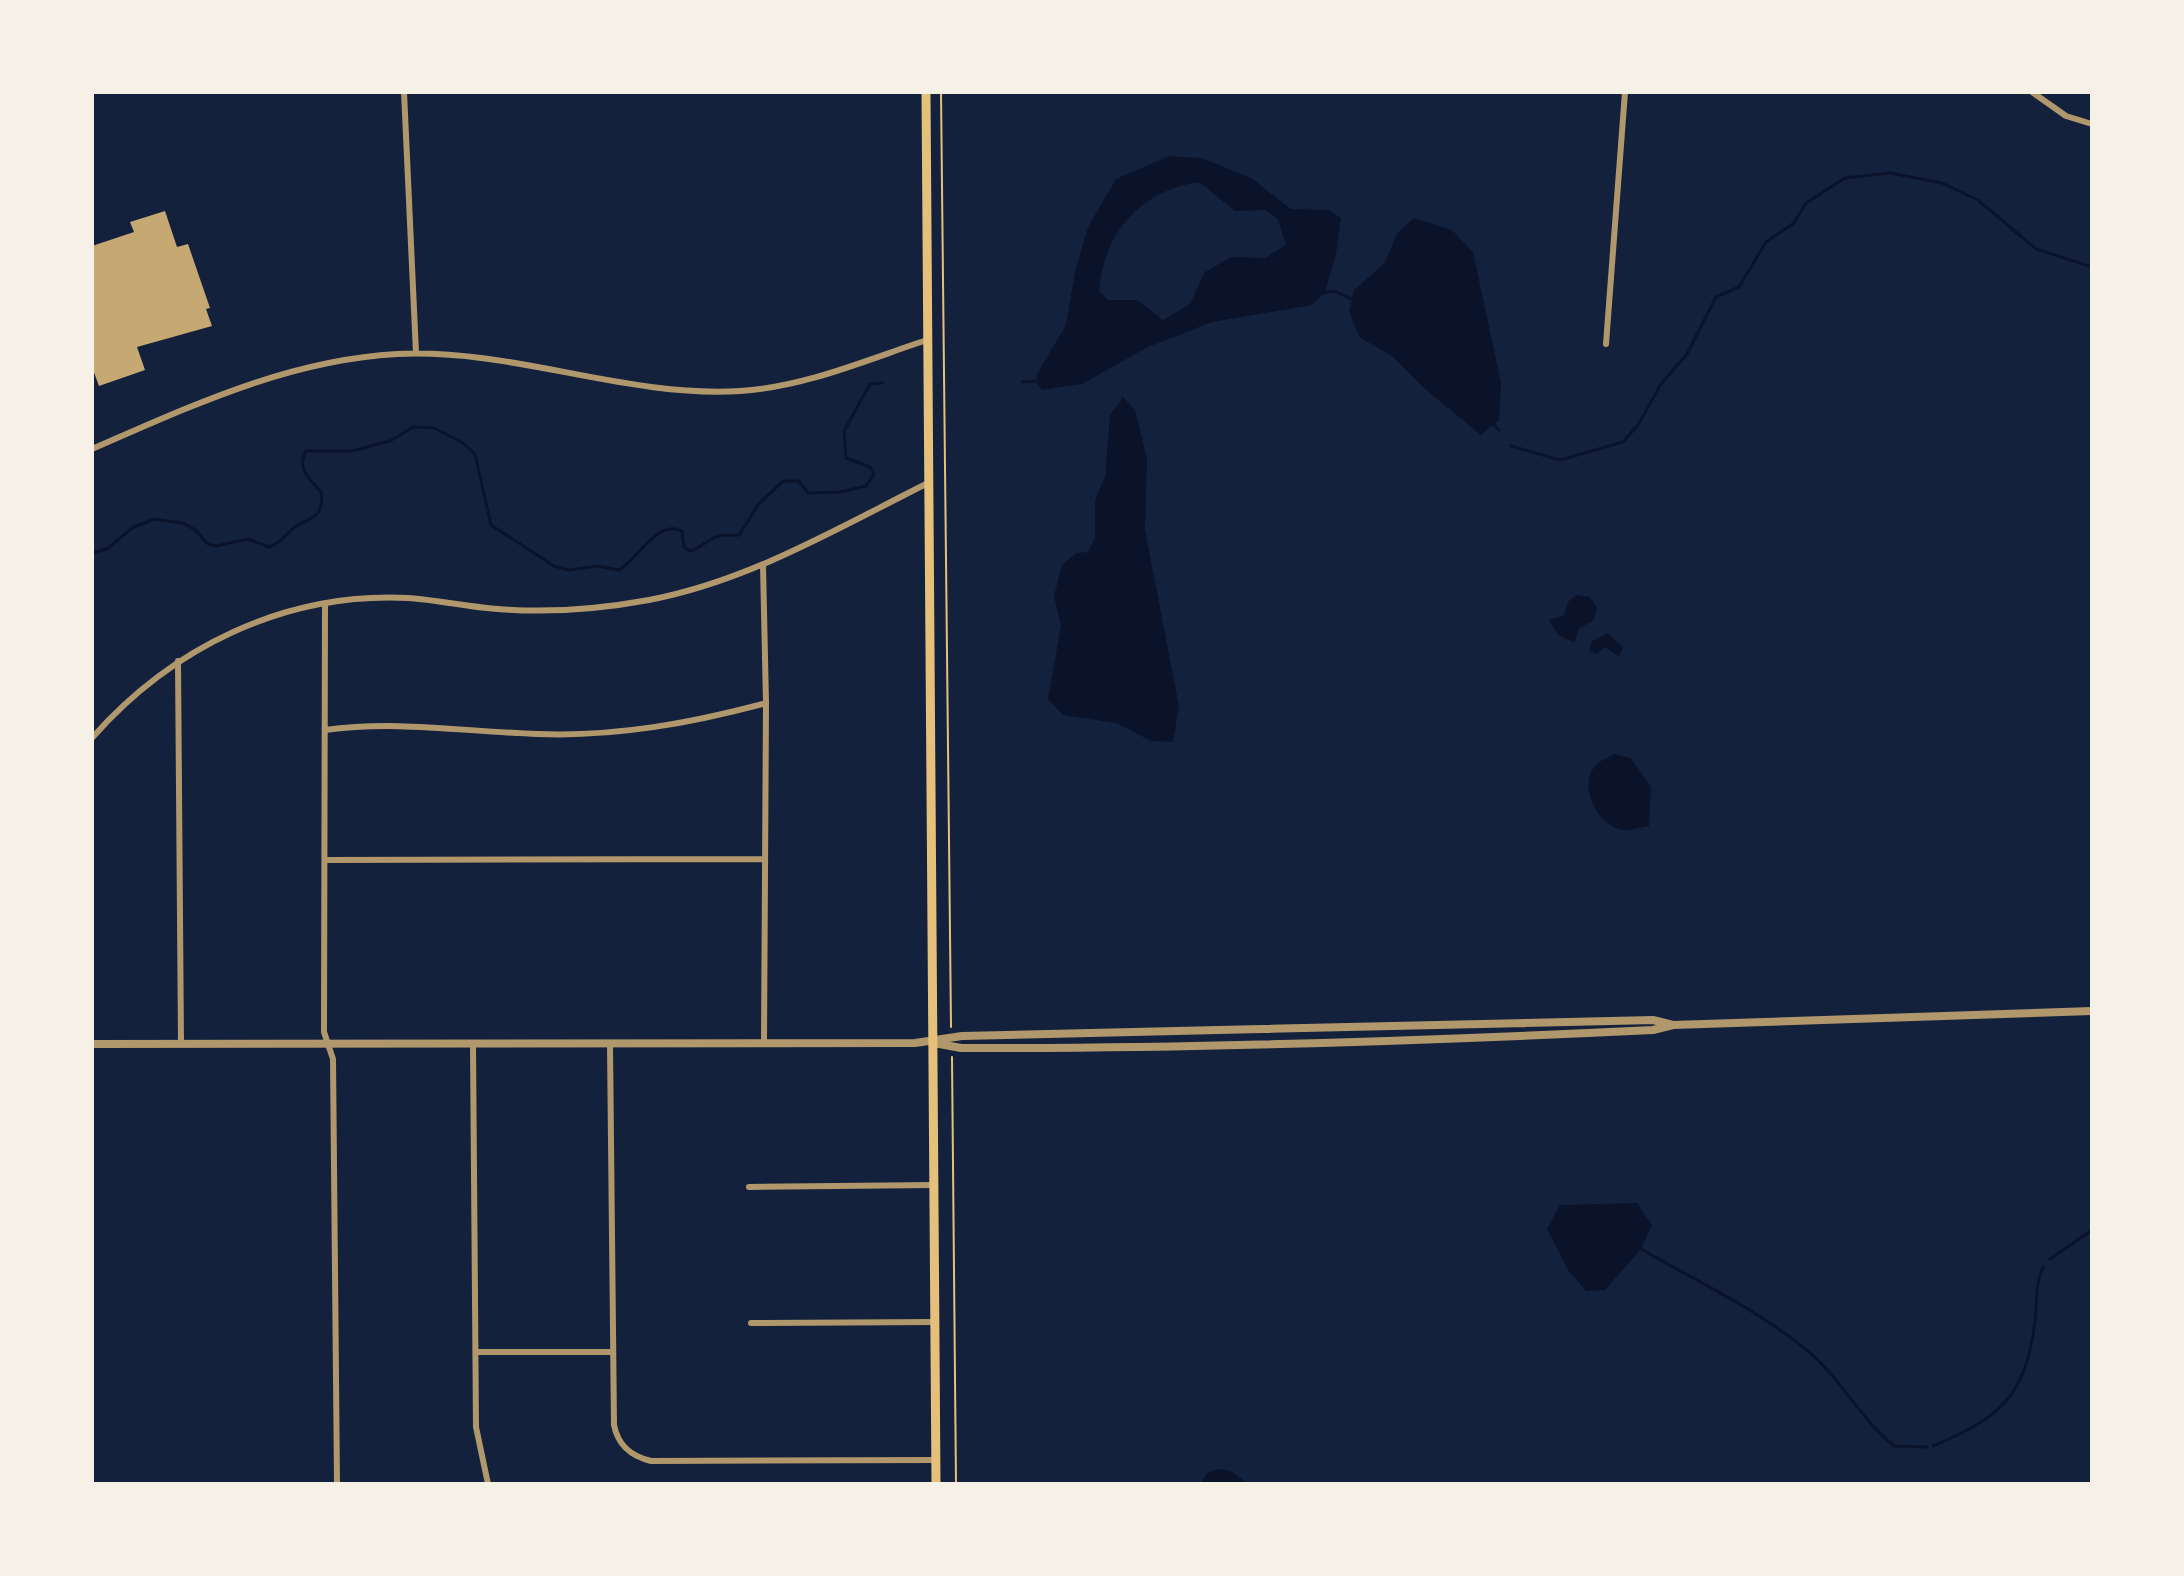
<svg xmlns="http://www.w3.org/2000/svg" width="2184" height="1576" font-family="Arial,sans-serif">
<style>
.water{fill:#0b132b;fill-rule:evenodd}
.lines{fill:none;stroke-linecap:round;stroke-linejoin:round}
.stream{stroke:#0b132b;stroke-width:3}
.building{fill:#c6a872}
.path{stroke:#e5c07b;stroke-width:2}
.minor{stroke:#b1986c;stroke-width:6}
.tertiary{stroke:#b1986c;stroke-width:8}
.secondary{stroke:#e5c07b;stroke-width:9}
</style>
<rect width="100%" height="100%" fill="#14213d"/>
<path class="water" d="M 1169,156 L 1202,158 L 1251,178 L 1291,209 L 1328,210 L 1341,218 L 1336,254 L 1325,293 L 1312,305 L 1212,322 L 1148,347 L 1082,384 L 1042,390 L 1036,382 L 1037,374 L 1066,325 L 1075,272 L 1088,227 L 1116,179 ZM 1199,182 L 1235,211 L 1266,210 L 1278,220 L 1286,245 L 1265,258 L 1231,257 L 1205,272 L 1190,304 L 1163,320 L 1137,300 L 1108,300 L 1099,291 C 1104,232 1140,191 1199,182 Z
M 1414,218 L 1452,230 L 1473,252 L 1501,383 L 1499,420 L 1481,435 L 1425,389 L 1392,356 L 1359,337 L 1349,311 L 1354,290 L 1384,264 L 1397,234 Z
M 1123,397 L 1135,410 L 1147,459 L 1145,530 L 1179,706 L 1173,742 L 1151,741 L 1116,723 L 1063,715 L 1048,699 L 1061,625 L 1054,596 L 1062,565 L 1076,553 L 1088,552 L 1095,538 L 1095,500 L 1105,477 L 1110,415 Z
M 1576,595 L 1590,597 L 1597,608 L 1594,620 L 1578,629 L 1575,643 L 1558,635 L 1549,620 L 1564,615 L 1568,602 Z
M 1607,633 L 1623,647 L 1619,656 L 1605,647 L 1597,654 L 1590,651 L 1591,642 Z
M 1614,754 L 1631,758 L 1651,787 L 1649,826 C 1641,827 1630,831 1623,830 C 1597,826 1576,784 1597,764 C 1601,760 1610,757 1614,754 Z
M 1637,1203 L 1652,1225 L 1641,1249 L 1605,1290 L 1586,1291 L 1568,1270 L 1547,1229 L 1560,1205 Z
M 1217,1469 L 1231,1471 L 1248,1484 L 1201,1484 L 1206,1474 Z"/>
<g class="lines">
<path class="stream" d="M 1322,293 L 1334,291 L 1356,301
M 1022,382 L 1039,381
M 1491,422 L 1499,430
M 1511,446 L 1560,460 L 1623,442 L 1638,425 L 1661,384 L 1687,354 L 1716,297 L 1739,287 L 1766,242 L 1794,223 L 1806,203 L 1845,178 L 1890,173 L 1942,183 L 1978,200 L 2036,249 L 2092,267
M 92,553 L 107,549 L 132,528 L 154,519 L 183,523 L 194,529 L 208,544 L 216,546 L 248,539 L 269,547 C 280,543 283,538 290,531 C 304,517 326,522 321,492 C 310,479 296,469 306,451 L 352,451 L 390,441 L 413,427 L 434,428 L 463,443 L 475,454 L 491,525 L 554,566 L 569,570 L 597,566 L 619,570 C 638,559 657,519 682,531 L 684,547 L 690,551 C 702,548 707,539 719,536 C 726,534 732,536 739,535 L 758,505 L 783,481 L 799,481 L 808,493 L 840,492 L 866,486 L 874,474 L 870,467 L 846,458 L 844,431 L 870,384 L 882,383
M 1641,1249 C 1698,1282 1757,1309 1808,1351 C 1841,1379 1860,1418 1894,1446 L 1927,1447
M 2050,1259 L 2092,1230
M 1933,1446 C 2001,1418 2026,1395 2035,1321 C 2037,1303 2035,1284 2043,1267"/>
</g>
<path class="building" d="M 165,211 L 177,247 L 188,244 L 210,308 L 206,309 L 212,326 L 137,347 L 145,370 L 99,386 L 92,367 L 92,246 L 134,232 L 130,222 Z"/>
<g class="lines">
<path class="path" d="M 941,92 L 951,1027
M 952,1057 L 956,1484"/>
<path class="minor" d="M 404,92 L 416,353
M 2032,92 L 2066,116 L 2092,124
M 1606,344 L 1625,92
M 92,449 C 191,406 288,360 397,354 C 514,348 624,398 740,391 C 805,387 866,360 927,340
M 763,565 L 766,703 L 764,1042
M 325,603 L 324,1032 L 333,1059 L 337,1484
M 178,661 L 181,1044
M 325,730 C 398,720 466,732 538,734 C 616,737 691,723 766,703
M 92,738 C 172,647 285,592 408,598 C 438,600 468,607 498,609 C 548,613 600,609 649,600 C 749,581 838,528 928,483
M 325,860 L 764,859
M 473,1044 L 476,1427 L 488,1484
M 610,1045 L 614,1425 C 618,1445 630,1456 651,1461 L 936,1460
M 749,1187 L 934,1185
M 751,1323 L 936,1322
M 476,1352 L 613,1352"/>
<path class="tertiary" d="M 934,1043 L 961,1048 C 1192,1049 1423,1041 1653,1030 L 1673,1025 L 2092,1011
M 92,1044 L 915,1043 L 962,1036 L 1653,1020 L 1673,1025"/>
<path class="secondary" d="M 926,92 L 936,1484"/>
</g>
<rect width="2184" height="1576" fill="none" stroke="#f6f1e7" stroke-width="188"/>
</svg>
